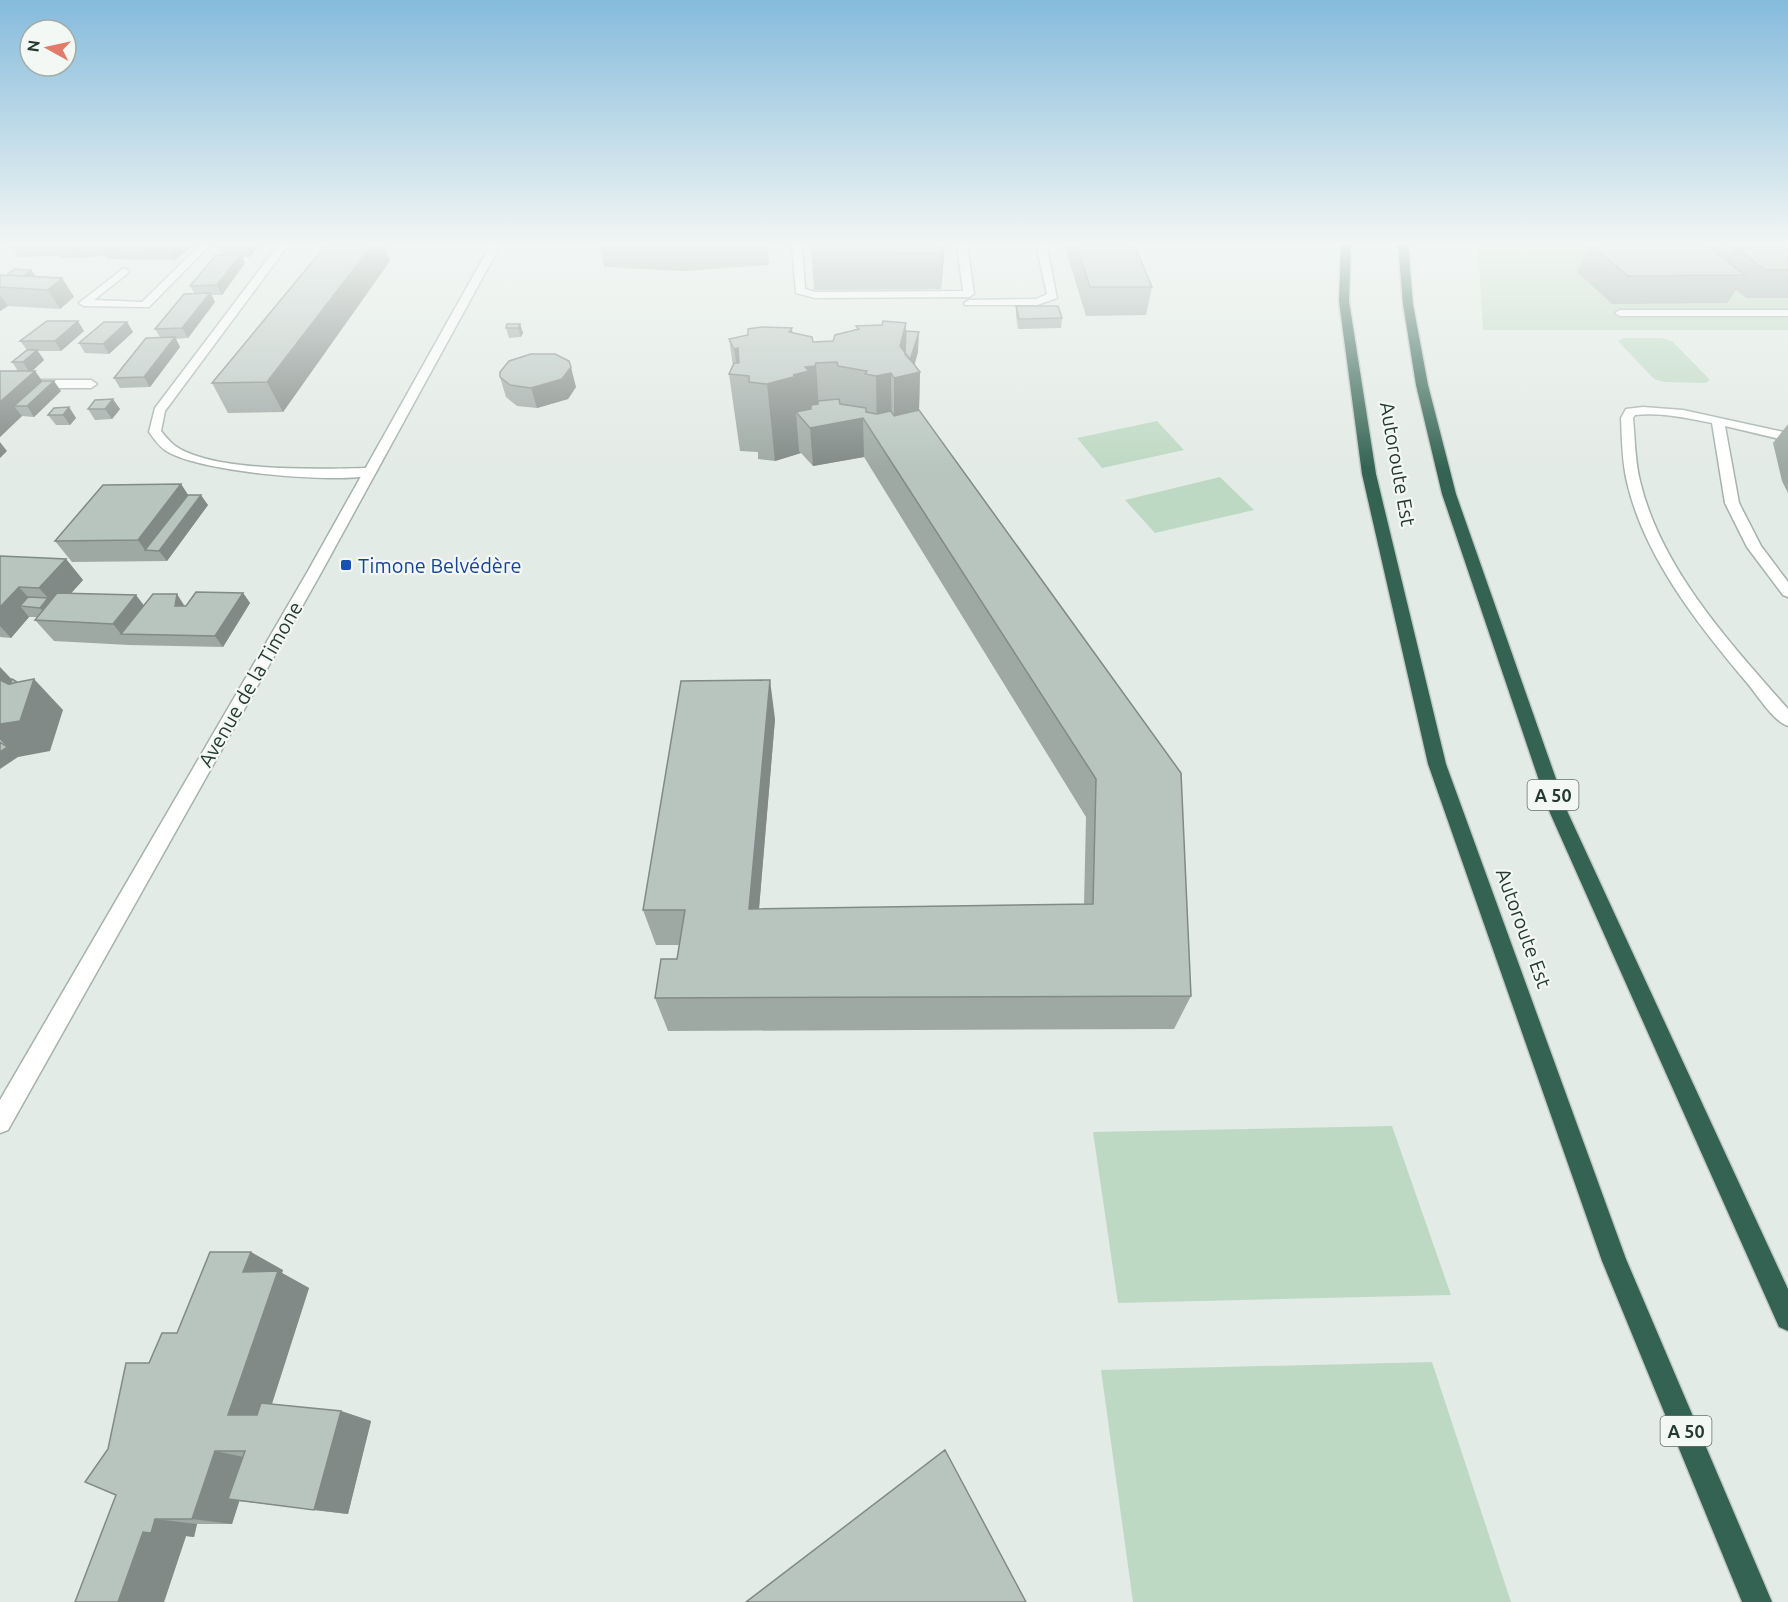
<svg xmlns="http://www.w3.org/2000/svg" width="1788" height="1602" font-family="Ubuntu,sans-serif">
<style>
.green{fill:#bed9c3}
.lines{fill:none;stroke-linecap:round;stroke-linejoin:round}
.service-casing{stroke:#a6b2ac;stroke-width:3}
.minor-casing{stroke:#a6b2ac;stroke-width:3}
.tertiary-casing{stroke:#a6b2ac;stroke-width:3}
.motorway-casing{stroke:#c2c8c6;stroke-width:3}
.service{fill:#fff;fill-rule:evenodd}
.minor{fill:#fff;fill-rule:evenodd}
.tertiary{fill:#fff;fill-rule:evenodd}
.motorway{fill:#346354;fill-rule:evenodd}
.wall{fill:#9ea9a4}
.shaded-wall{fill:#818a86}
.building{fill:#b8c5bf;stroke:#818a86;stroke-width:1.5}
.transit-dot{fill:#1a4fb4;stroke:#f3f8f5;stroke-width:2}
.labels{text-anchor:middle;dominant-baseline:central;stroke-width:4.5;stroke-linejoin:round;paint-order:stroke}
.shield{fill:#f3f8f5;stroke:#63736c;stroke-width:1.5}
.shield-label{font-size:18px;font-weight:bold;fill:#253a32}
.street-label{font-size:20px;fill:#253a32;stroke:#f3f8f5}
.transit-label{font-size:20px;fill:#164399;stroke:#f3f8f5;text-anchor:start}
</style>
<rect width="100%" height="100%" fill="#e3ebe6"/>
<path class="green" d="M 1478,244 L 1677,244 L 1746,298 L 1788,297 L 1788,330 L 1483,330 Z
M 1623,338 L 1662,338 L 1672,341 L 1710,380 L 1706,383 L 1664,382 L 1654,379 L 1618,341 Z
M 1157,421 L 1184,450 L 1102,468 L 1077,438 Z
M 1220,477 L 1254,510 L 1155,533 L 1125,500 Z
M 1392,1126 L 1451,1295 L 1118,1303 L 1093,1132 Z
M 1432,1362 L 1511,1602 L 1133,1602 L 1101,1370 Z"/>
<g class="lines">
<defs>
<path id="service" d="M 201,244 L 211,244 L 149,307 L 84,306 L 79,303 L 124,268 L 129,271 L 128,273 L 94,300 L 142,302 Z
M 279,244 L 289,244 L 165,411 L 161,431 C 165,436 169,441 174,445 C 211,473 322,469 369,468 L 376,472 L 374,475 C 335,484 202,472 168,452 C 160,448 154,439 149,432 L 155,408 Z
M 792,244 L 802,244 L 805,289 L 815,292 L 963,291 L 957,244 L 967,244 L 974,294 L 969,297 L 815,298 L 796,293 Z
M 1036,244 L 1046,244 L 1057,298 L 1037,305 L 965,305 L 964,303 L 969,300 L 1036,299 L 1047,294 Z
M 1788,310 L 1788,316 L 1620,316 L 1615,313 L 1620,310 Z
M 1643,407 L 1683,410 L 1788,433 L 1788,441 L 1725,426 L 1739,503 L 1761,546 L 1788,582 L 1788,597 L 1783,595 L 1747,547 L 1725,503 L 1712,423 C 1687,418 1660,412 1635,415 L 1633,418 C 1635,439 1635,461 1640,481 C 1661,569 1730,643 1788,709 L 1788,726 C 1773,721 1758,696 1748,684 C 1699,626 1644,557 1627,482 C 1622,461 1622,439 1621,418 L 1626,409 Z"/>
<path id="minor" d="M 0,380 L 91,380 L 97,384 L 91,388 L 0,388 Z"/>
<path id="tertiary" d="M 491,244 L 501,244 L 322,571 L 8,1130 L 0,1133 L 0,1100 L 308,571 Z"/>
<path id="motorway" d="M 1341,244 L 1351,244 L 1349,301 L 1376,474 L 1446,764 L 1626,1259 L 1772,1602 L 1742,1602 L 1602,1261 L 1428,764 L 1362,474 L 1339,301 Z
M 1398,244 L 1408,244 L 1413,304 L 1428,385 L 1456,494 L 1568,813 L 1788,1289 L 1788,1331 L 1779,1327 L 1550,813 L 1442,494 L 1416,385 L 1403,304 Z"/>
</defs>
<use href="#service" class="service-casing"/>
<use href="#minor" class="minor-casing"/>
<use href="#tertiary" class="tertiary-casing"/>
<use href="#motorway" class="motorway-casing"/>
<use href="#service" class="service"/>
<use href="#minor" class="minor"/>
<use href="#tertiary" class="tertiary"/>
<use href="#motorway" class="motorway"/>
</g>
<path class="wall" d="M 17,244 L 194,244 L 175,260 L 106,259 L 105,256 L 82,258 L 61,258 L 60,256 L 18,257 L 12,247 Z
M 225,244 L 260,244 L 250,257 L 242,257 L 245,263 L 222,295 L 212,295 L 215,302 L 188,338 L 176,339 L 180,347 L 150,387 L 120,388 L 114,378 L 160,337 L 155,329 L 194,293 L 190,286 L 224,254 L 221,248 Z
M 327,244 L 384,244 L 390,261 L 283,412 L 228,413 L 212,383 Z
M 599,244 L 767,244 L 769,265 L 684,271 L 604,267 Z
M 811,244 L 945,244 L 941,289 L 814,290 Z
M 1064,244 L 1134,244 L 1152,287 L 1146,315 L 1086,316 Z
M 1673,244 L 1779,244 L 1788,250 L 1788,298 L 1746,298 L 1736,290 L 1727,303 L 1612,304 L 1577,272 L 1591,245 Z
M 31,270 L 36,276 L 62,278 L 74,297 L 60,309 L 8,306 L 0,311 L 0,275 L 8,275 Z
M 1016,306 L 1062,318 L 1061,328 L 1018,329 L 1016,316 Z
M 127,322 L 133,332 L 109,354 L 85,353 L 79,343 Z
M 906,323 L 906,331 L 918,352 L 914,365 L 920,372 L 919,410 L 1181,773 L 1191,996 L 1174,1029 L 668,1031 L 655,998 L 677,959 L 679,945 L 656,945 L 643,910 L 775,719 L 759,909 L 1084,905 L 1086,817 L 864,457 L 813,466 L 801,453 L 775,461 L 758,459 L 758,452 L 740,451 L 729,374 L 733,366 L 729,339 L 793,333 L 813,342 L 833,341 L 857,330 L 856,326 Z
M 520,324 L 523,333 L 521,337 L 509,338 L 506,328 Z
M 84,331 L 61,351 L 38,351 L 44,360 L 32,371 L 35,371 L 42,381 L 61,391 L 34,417 L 22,416 L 0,437 L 18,371 L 12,362 L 27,350 L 20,341 Z
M 500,377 L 576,387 L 568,399 L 537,408 L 517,406 L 506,397 Z
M 95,400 L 120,409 L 112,419 L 95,420 L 88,409 Z
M 69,407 L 76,418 L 70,425 L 56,425 L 48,415 Z
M 1788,424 L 1788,493 L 1782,481 L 1773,443 Z
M 181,484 L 188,495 L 208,505 L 167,561 L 72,562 L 55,541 Z
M 0,556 L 66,559 L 83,580 L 71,593 L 144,605 L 184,605 L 184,606 L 243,593 L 250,603 L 223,647 L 129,645 L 54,641 L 35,620 L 37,617 L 29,617 L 11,638 L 0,637 Z
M 283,1270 L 282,1273 L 309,1288 L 272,1404 L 341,1411 L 371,1421 L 348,1514 L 239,1501 L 232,1524 L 197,1524 L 194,1537 L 186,1536 L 164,1602 L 75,1602 L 116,1495 L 108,1449 L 149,1363 L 177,1333 Z"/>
<path class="shaded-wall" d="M 143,244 L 150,244 L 154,250 L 147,250 L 152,259 Z
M 172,244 L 194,244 L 175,260 L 170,250 L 174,247 Z
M 249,244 L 260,244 L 250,257 L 246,247 Z
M 373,244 L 384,244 L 390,261 L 283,412 L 267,382 Z
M 943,244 L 945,244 L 941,289 L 942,253 Z
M 78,248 L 83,257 L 82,258 L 77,249 Z
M 241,254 L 245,263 L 222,295 L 217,285 Z
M 31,270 L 38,280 L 20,278 Z
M 62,278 L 74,297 L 60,309 L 48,290 Z
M 210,293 L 215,302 L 188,338 L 182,328 Z
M 1,296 L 8,306 L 0,311 L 0,297 Z
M 78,321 L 84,331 L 61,351 L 55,341 Z
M 127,322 L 133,332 L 109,354 L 103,344 Z
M 906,323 L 905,375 L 919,332 L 918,352 L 912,374 L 920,372 L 918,449 L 894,454 L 894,378 L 900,346 Z
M 520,324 L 523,333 L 521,337 L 518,328 Z
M 792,328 L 796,374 L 805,367 L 816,363 L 820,426 L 863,418 L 864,457 L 813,466 L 810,428 L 796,412 L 799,451 L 801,453 L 775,461 L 767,384 L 789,332 Z
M 175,337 L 180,347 L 150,387 L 144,377 Z
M 738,348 L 742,375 L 738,375 L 734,349 Z
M 37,350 L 44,360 L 30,373 L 23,362 Z
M 571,367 L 576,387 L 568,399 L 537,408 L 531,388 Z
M 35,371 L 47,388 L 54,381 L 61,391 L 34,417 L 27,406 L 14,406 L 22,416 L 0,437 L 0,402 Z
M 891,373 L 892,450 L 877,440 L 876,376 Z
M 113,399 L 120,409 L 112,419 L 105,409 Z
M 69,407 L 76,418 L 70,425 L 63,415 Z
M 0,442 L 7,451 L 0,458 Z
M 181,484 L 194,504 L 201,495 L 208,505 L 167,561 L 159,551 L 145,550 L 138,540 Z
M 66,559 L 83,580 L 49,618 L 40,608 L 48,598 L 39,588 Z
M 19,587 L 37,607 L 20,606 L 29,617 L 11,638 L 0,626 L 0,607 Z
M 243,593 L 250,603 L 223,647 L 215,636 Z
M 177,594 L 184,605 L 182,617 L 175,606 Z
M 136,595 L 152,616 L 121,634 L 113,624 Z
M 0,667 L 22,690 L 0,685 Z
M 34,679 L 63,710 L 50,751 L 18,757 L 0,769 L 0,742 L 7,747 L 0,740 L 0,724 Z
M 770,680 L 775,719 L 756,944 L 749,909 Z
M 251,1252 L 283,1270 L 282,1273 L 309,1288 L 265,1425 L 228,1415 L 243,1272 Z
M 341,1411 L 371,1421 L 348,1514 L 314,1510 Z
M 215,1451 L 253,1459 L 232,1524 L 192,1519 Z
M 155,1519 L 197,1524 L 194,1537 L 186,1536 L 164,1602 L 118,1602 L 143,1532 Z"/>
<path class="building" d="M 17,244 L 30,244 L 33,247 L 12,247 Z
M 225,244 L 249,244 L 246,247 L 221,248 Z
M 327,244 L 373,244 L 267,382 L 212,383 Z
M 811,244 L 943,244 L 942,253 L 812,254 Z
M 1076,244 L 1134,244 L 1152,287 L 1090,287 Z
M 1705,244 L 1745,275 L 1628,276 L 1591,245 Z
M 1712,244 L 1751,244 L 1758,248 L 1736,248 L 1730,257 Z
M 1769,244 L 1779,244 L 1788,250 L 1788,270 L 1765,270 L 1736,248 L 1775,248 Z
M 60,245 L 76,245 L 78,248 L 56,248 Z
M 105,246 L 119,246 L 121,249 L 100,249 Z
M 151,246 L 174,247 L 170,250 L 147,250 Z
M 241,254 L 217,285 L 190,286 L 216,255 Z
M 15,269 L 31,270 L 23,276 L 8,275 L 8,274 Z
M 0,275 L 62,278 L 48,290 L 0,287 Z
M 210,293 L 182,328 L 155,329 L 184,294 Z
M 1016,306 L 1058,306 L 1062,318 L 1019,319 Z
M 47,321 L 78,321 L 55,341 L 20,341 Z
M 883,321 L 906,323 L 900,346 L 920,372 L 894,378 L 891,373 L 876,376 L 865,374 L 867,371 L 838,366 L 837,362 L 816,363 L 815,366 L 805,367 L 809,371 L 793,375 L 797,376 L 767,384 L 749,382 L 749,376 L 729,374 L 734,363 L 739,363 L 738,348 L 734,349 L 729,339 L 748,335 L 748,329 L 762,327 L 792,328 L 789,332 L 812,337 L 813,342 L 833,341 L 835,335 L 859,329 L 856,326 L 882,325 Z
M 104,322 L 127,322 L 103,344 L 79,343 Z
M 507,324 L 520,324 L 518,328 L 506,328 Z
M 906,331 L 919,332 L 910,360 L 905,354 Z
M 175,337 L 144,377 L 114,378 L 146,338 Z
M 27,350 L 37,350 L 23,362 L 12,362 Z
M 531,354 L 555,354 L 569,361 L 571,367 L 562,379 L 531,388 L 510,385 L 500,377 L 500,372 L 509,361 Z
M 0,371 L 35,371 L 0,402 Z
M 42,381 L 54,381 L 27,406 L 14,406 Z
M 113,399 L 105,409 L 88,409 L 95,400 Z
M 839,399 L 840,404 L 866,408 L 866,412 L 877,414 L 891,411 L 894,416 L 919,410 L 1181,773 L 1191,996 L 655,998 L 661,959 L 677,959 L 685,910 L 643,910 L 681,681 L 770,680 L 749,909 L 1093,904 L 1096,779 L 863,418 L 810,428 L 796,412 L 811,409 L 811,405 L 818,404 L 818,401 Z
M 69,407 L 63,415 L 48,415 L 54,408 Z
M 181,484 L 138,540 L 55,541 L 103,485 Z
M 188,495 L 201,495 L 159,551 L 145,550 Z
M 0,556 L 66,559 L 39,588 L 19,587 L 0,607 Z
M 196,592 L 243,593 L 215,636 L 121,634 L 153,594 L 177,594 L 175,606 L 186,606 Z
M 57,593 L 136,595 L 113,624 L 35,620 Z
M 28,597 L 48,598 L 40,608 L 20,606 Z
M 12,679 L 17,682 L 10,684 Z
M 34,679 L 20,721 L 0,724 L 0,680 L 8,684 Z
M 0,742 L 7,747 L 0,752 Z
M 210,1252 L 251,1252 L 243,1272 L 278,1271 L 228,1415 L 257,1415 L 261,1403 L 341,1411 L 314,1510 L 228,1499 L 245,1451 L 215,1451 L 192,1519 L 155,1519 L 151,1533 L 143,1532 L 118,1602 L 75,1602 L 116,1495 L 85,1482 L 108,1449 L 126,1363 L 149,1363 L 162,1333 L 177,1333 Z
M 945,1450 L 1026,1602 L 746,1602 Z"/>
<linearGradient id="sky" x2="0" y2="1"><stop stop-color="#85bbdc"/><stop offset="0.52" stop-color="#f2f6f4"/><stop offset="1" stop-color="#f2f6f4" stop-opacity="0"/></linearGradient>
<rect width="1788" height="468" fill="url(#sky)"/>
<rect class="transit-dot" x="340" y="559" width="12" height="12" rx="3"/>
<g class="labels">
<g class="shield">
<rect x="1527.5" y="780" width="51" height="30" rx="4.5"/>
<rect x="1660.5" y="1416" width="51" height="30" rx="4.5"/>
</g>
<g class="shield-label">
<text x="1553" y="795">A 50</text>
<text x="1686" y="1431">A 50</text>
</g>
<g class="street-label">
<text transform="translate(1398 464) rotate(80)">Autoroute Est</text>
<text transform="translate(250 684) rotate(-60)">Avenue de la Timone</text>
<text transform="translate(1524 928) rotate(70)">Autoroute Est</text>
</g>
<g class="transit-label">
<text x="358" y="565">Timone Belvédère</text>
</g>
</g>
<g transform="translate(48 48) rotate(278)"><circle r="28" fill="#f3f8f5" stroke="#a1aca7" stroke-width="1.5"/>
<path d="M0-4.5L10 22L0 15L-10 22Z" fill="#e17c6a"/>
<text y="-9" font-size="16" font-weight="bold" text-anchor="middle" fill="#253a32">N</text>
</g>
</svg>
